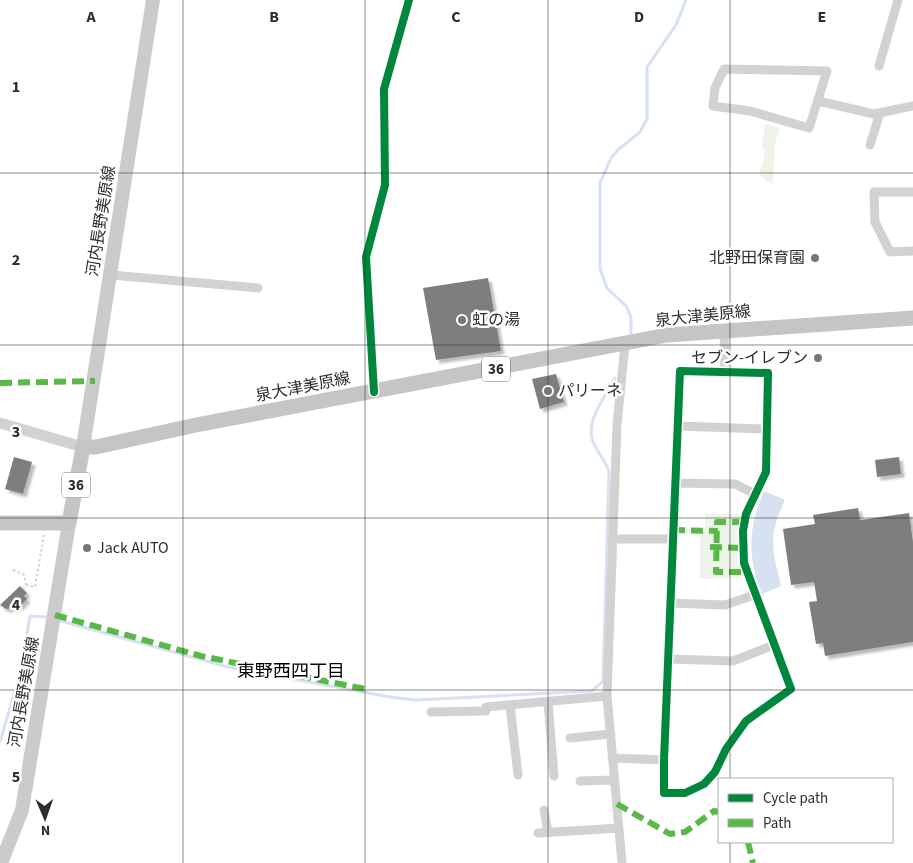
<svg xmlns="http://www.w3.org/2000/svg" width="913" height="863" font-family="'Source Sans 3','Noto Sans JP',sans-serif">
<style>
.green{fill:#edf4ea}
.water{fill:#d6e1f2}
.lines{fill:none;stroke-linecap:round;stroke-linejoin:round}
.stream{stroke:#d6e1f2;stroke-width:3}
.building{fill:#7e7e7e;filter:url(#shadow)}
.path{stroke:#d2d2d2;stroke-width:2;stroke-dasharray:2.5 2.5;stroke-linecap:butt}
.minor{stroke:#d2d2d2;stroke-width:9}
.tertiary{stroke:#d2d2d2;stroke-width:11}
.secondary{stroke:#cbcbcb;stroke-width:14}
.primary{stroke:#c5c5c5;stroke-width:15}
.quiet{stroke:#58b947;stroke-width:6;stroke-dasharray:12 6;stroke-linecap:butt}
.cycleway-casing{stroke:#fff;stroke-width:11}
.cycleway{stroke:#00873e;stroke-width:8}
.grid{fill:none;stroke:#2d2d2d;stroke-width:1;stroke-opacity:0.55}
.poi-dot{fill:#767676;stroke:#fff;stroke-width:2}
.labels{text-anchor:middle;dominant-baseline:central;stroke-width:5;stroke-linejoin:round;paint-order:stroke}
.shield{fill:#fff;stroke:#6c6c6c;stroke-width:1}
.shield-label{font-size:15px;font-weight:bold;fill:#2d2d2d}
.street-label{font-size:16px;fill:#2d2d2d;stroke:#fff}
.poi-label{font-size:16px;fill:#2d2d2d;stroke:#fff;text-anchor:start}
.neighbourhood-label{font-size:18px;fill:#000;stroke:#fff}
.grid-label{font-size:16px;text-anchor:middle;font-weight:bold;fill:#2d2d2d;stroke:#fff;stroke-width:5;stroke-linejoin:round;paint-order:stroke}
</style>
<defs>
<filter id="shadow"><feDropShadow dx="3.5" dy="3.5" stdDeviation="1" flood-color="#0004"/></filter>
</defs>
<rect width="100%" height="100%" fill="#fff"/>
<path class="green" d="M 765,124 L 780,128 L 775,143 L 773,185 L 759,175 L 765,154 L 762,145 Z
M 705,514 L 740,514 C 735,535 736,557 741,578 L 700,579 L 700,533 L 680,533 L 679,528 L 705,529 Z"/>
<path class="water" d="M 764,491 L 785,500 C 768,535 772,549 781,586 L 762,594 C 747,556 748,528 764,491 Z"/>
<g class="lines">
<path class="stream" d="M 631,335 L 631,318 L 627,307 L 607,288 L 600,269 L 600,183 L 611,158 L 619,149 L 640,132 L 647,119 L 647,67 L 676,25 L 686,0
M 61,621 L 228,667 L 390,697 L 416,700 L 592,691 L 603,681 L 609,472 C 606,461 599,455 594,444 C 583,423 606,396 615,378
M 0,742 L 20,674 L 30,616 L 47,617"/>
</g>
<path class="building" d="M 488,278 L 501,351 L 436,360 L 423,288 Z
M 556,374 L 564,402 L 540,409 L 532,379 Z
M 14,457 L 32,462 L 23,494 L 5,489 Z
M 899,457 L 901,474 L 877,477 L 875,460 Z
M 858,508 L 860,520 L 909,513 L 913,542 L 913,642 L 825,656 L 823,643 L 816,644 L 809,602 L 817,601 L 814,582 L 791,585 L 783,529 L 815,524 L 813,515 Z
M 20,586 L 27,593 L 24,596 L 27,599 L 19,607 L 6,609 L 0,605 Z"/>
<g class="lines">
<path class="path" d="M 13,570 L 24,575 L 26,585
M 23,589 L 26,585 L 35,587 L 44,535"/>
<path class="minor" d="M 879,66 L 898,0
M 724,69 L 827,71 L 809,128 L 750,111 L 713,106 L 715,88 Z
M 818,101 L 874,114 L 913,106
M 870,145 L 880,113
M 913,192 L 874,192 L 875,222 L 890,252 L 913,251
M 111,275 L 258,288
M 724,330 L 725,371
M 680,371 L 768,373 L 766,472 L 746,514 L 743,531 L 744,563 L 791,689 L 746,721 L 726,749 L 715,772 L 704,784 L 685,793 L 664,793 L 664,760 Z
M 374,392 L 366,257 L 385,185 L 384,89 L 409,0
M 678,426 L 766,429
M 675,483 L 735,484 L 755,494
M 612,539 L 673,539
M 670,603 L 725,605 L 754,595
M 668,659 L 733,661 L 774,645
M 548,702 L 554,776
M 510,705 L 518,775
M 431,712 L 486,711 L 486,707 L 607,696
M 570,738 L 611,734
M 612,758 L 664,760
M 580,781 L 614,780
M 544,810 L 548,832
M 538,833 L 619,828
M 622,863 L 607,696 L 617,424 L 625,345"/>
<path class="tertiary" d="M 0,423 L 83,447"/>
<path class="secondary" d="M 83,447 L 153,0
M 1,863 L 22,810 L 69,523"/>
<path class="primary" d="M 0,523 L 69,523 L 83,447 L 96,447 L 196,425 L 667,335 L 913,318"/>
<path class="quiet" d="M 0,383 L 95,381
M 744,522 L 717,522 L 716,572 L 746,572
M 673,530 L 718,531
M 710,547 L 743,548
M 55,615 L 201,656 L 370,690
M 617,804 L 670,834 L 685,832 L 714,811 L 719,812
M 748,842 L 753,863"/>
<defs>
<path id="cycleway" d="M 680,371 L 768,373 L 766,472 L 746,514 L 743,531 L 744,563 L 791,689 L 746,721 L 726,749 L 715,772 L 704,784 L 685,793 L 664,793 L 664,760 Z
M 374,392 L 366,257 L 385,185 L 384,89 L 409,0"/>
</defs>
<use href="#cycleway" class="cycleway-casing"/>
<use href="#cycleway" class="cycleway"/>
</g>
<path class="grid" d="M 183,0 L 183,863M 365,0 L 365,863M 548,0 L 548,863M 730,0 L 730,779M 0,173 L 913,173M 0,345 L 913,345M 0,518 L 913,518M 0,690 L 913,690M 730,842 L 730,863"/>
<g class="poi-dot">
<circle cx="815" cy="258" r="5"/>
<circle cx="462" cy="320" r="5"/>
<circle cx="818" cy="358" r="5"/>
<circle cx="548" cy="391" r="5"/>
<circle cx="87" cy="548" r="5"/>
</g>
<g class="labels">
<g class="shield">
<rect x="482" y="356.5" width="28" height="25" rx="4"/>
<rect x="62" y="472.5" width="28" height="25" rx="4"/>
</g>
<g class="shield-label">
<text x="496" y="369">36</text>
<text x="76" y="485">36</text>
</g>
<g class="street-label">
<text transform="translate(101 221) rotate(-81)">河内長野美原線</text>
<text transform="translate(703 316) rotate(-6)">泉大津美原線</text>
<text transform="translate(303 387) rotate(-11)">泉大津美原線</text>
<text transform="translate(24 692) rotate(-80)">河内長野美原線</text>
</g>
<g class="poi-label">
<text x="805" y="258" text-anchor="end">北野田保育園</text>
<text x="472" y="320">虹の湯</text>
<text x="808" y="358" text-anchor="end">セブン-イレブン</text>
<text x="558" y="391">パリーネ</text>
<text x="97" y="548">Jack AUTO</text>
</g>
<g class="neighbourhood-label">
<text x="291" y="671">東野西四丁目</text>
</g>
</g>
<g class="grid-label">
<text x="91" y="22">A</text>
<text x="274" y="22">B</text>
<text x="456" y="22">C</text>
<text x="639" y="22">D</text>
<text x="822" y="22">E</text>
<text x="16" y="92">1</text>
<text x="16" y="265">2</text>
<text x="16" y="437">3</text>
<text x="16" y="610">4</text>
<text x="16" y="782">5</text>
</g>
<rect x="718" y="778" width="175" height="65" fill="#ffffff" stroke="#ababab"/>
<rect x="728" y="794" width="25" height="8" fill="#00873e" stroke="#ababab"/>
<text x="763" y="803" font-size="15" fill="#2d2d2d">Cycle path</text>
<rect x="728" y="819" width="25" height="8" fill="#58b947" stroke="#ababab"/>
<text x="763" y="828" font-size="15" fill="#2d2d2d">Path</text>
<g transform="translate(45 818) rotate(178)" stroke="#ffffff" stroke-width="4" paint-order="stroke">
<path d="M0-4L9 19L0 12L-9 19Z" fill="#2d2d2d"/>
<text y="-8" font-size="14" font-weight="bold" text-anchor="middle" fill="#2d2d2d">N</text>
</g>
</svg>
